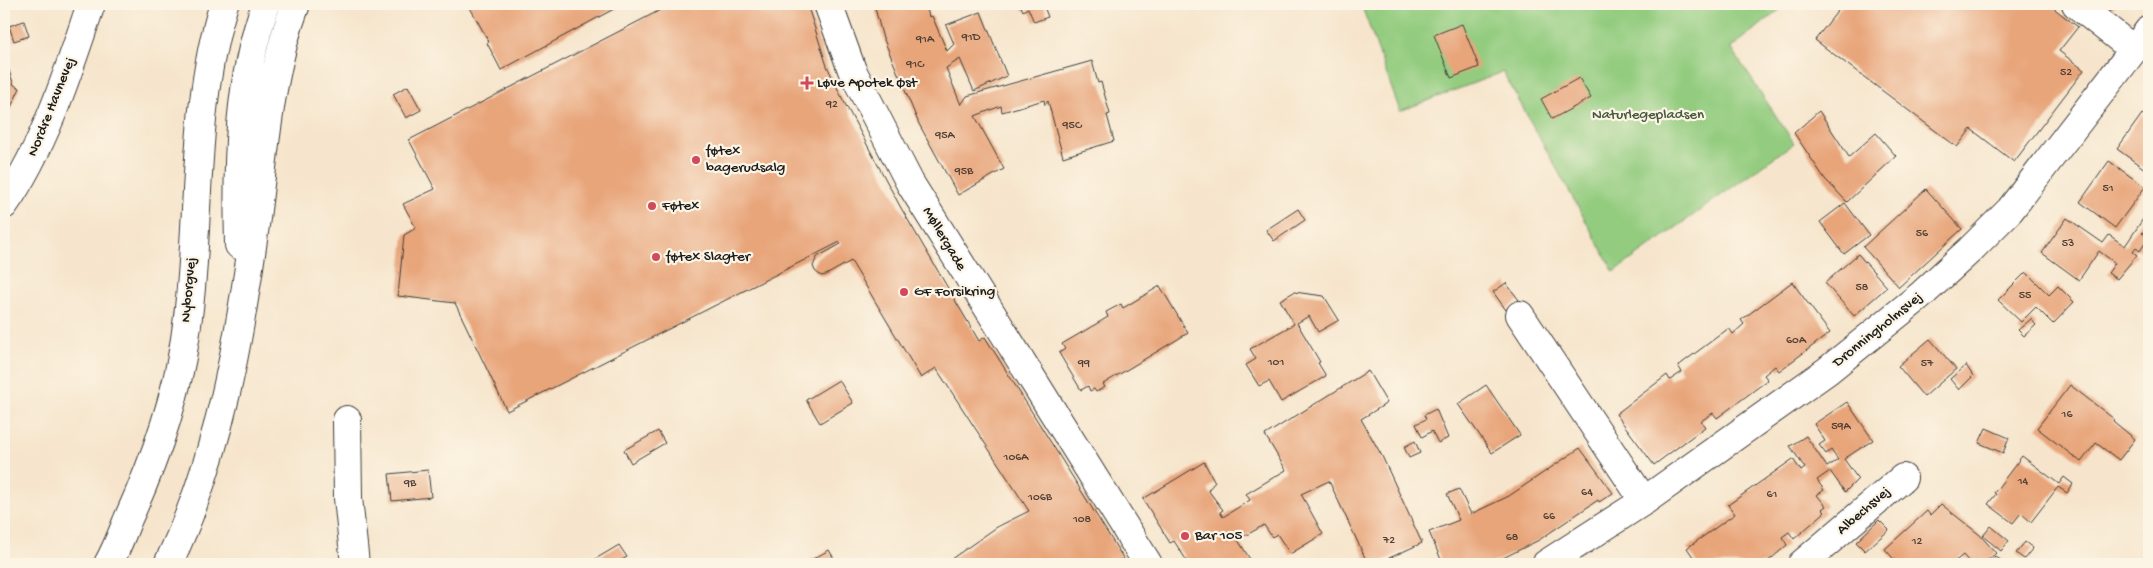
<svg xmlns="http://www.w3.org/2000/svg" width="2153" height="568" font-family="'Gochi Hand',sans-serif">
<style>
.green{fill:#93cc7f;stroke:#58744e}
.building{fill:#e8a57a}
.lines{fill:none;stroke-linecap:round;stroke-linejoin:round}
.minor-casing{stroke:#3d3a36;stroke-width:30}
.minor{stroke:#fff;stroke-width:28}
.poi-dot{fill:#d1495b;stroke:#fcf5e5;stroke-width:2}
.labels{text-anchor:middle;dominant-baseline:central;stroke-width:4.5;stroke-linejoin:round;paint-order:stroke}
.number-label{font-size:12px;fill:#4f3e34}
.poi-label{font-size:15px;fill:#1c1c1c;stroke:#fcf5e5;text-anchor:start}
.street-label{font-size:15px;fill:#1c1c1c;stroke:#fcf5e5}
.park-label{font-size:15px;fill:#465a3f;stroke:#fcf5e5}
</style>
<rect width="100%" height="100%" fill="#fcf5e5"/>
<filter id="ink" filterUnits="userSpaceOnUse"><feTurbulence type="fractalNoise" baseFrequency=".02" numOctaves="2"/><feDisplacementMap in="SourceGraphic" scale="10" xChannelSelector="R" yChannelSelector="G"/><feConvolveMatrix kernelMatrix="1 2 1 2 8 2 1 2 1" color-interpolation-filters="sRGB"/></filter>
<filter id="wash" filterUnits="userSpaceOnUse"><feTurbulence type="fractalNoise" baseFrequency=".0096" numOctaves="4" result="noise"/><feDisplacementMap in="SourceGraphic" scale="20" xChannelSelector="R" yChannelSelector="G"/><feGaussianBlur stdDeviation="1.12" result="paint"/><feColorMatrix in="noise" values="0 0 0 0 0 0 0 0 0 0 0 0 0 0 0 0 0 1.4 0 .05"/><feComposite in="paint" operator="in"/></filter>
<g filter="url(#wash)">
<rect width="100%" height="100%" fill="#f6e5cc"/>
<path class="green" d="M 1361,4 L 1787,4 L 1731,48 L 1794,143 L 1614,272 L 1503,72 L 1400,111 Z"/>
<g id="blocks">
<path class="building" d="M 468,4 L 623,4 L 501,70 L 487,43 L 489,42 Z
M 672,4 L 807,4 L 827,66 L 843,100 L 901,208 L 979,341 L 985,337 L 1127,564 L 1067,564 L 1065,561 L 1060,564 L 948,564 L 947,562 L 997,527 L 1029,511 L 936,368 L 921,378 L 851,261 L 826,275 L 821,276 L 815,271 L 813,266 L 817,257 L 841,244 L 840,242 L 507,411 L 455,303 L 398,296 L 404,235 L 416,228 L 403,204 L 435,189 L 409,140 Z
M 874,4 L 926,4 L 929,17 L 932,16 L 947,51 L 954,44 L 946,25 L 981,12 L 1007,76 L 974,91 L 960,59 L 946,68 L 961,105 L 967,96 L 1092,61 L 1098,83 L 1101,82 L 1110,114 L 1107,115 L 1114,141 L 1063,157 L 1048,101 L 1045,105 L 1044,100 L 1002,112 L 1001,106 L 975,116 L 1004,169 L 958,195 L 919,124 L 882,35 Z
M 1020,4 L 1043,4 L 1048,17 L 1034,22 L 1028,8 L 1023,11 Z
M 1843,4 L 2048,4 L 2078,27 L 2059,51 L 2084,70 L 2014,162 L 1971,129 L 1957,147 L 1815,40 Z
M 2092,4 L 2116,4 L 2107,15 Z
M 24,21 L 29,36 L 14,41 L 9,26 Z
M 1462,24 L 1479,67 L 1451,78 L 1434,35 Z
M 4,57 L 14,85 L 20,88 L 4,122 Z
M 1579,78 L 1591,98 L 1552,119 L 1541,99 Z
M 408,86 L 421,110 L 406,118 L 393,94 Z
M 1819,111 L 1849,157 L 1876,133 L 1896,156 L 1847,202 L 1825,179 L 1794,133 Z
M 2142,114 L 2149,119 L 2149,172 L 2117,149 Z
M 2109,161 L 2145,187 L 2115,228 L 2080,202 Z
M 1926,189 L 1962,229 L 1899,287 L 1863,247 Z
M 1845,203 L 1869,235 L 1844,254 L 1820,222 Z
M 1298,209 L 1305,220 L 1274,241 L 1266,230 Z
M 2149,210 L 2149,231 L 2146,229 L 2142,233 L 2149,237 L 2140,251 L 2136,248 L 2133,252 L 2137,255 L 2117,279 L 2108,273 L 2115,263 L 2099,251 L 2079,280 L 2042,253 L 2067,218 L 2103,243 L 2109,235 L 2125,246 Z
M 1858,254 L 1887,287 L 1854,316 L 1825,283 Z
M 2026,272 L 2049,295 L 2058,286 L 2074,302 L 2053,324 L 2036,307 L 2021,322 L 1998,300 Z
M 1792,282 L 1830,333 L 1779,371 L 1775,366 L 1764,375 L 1768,380 L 1717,418 L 1713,413 L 1701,421 L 1705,427 L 1654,465 L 1616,414 L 1667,375 L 1670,380 L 1682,372 L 1678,366 L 1729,328 L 1733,334 L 1744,324 L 1741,320 Z
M 1506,283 L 1519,300 L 1506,310 L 1493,292 Z
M 1160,286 L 1188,333 L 1103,384 L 1105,387 L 1096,392 L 1094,389 L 1090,391 L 1088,386 L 1081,390 L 1059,353 L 1065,349 L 1062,344 L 1108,317 L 1106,312 L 1121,304 L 1123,308 Z
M 1294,292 L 1324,296 L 1339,320 L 1318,332 L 1309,316 L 1297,323 L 1320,362 L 1318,363 L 1326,376 L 1281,402 L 1269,381 L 1259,386 L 1246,365 L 1256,359 L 1250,349 L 1294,324 L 1280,300 Z
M 2031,319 L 2036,325 L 2024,336 L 2018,330 Z
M 1930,339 L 1956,369 L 1924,397 L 1898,366 Z
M 1966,365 L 1973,376 L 1959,390 L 1950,379 Z
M 1368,371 L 1387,403 L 1361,419 L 1382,456 L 1422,543 L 1376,564 L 1368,564 L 1329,481 L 1301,494 L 1323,534 L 1290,554 L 1277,534 L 1272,537 L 1264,525 L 1238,540 L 1253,564 L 1189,564 L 1174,541 L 1170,543 L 1143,499 L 1204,462 L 1215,482 L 1208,490 L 1223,510 L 1220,512 L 1223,517 L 1250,500 L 1246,494 L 1286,470 L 1265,435 Z
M 839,380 L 853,403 L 820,423 L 806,400 Z
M 1486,385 L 1520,435 L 1492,453 L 1458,404 Z
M 2070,385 L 2114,419 L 2113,421 L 2135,439 L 2119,460 L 2096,443 L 2081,462 L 2037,428 Z
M 1847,402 L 1873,440 L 1844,459 L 1858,479 L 1845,492 L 1830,471 L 1817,480 L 1824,490 L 1817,495 L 1826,506 L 1822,509 L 1825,512 L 1794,539 L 1789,532 L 1782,537 L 1787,545 L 1765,564 L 1698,564 L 1687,548 L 1735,514 L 1728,505 L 1793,459 L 1801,471 L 1805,468 L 1790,446 L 1806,436 L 1827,467 L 1838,460 L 1831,450 L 1826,454 L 1819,445 L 1825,441 L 1814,424 Z
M 1436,409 L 1448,438 L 1438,443 L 1432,431 L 1422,437 L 1416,424 L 1426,419 L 1424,415 Z
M 1986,428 L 2009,438 L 2003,453 L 1979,443 Z
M 658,431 L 665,443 L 631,463 L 624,450 Z
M 1415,441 L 1420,453 L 1409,458 L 1404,447 Z
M 1580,448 L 1613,493 L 1599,502 L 1598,500 L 1539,540 L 1495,562 L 1490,564 L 1443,564 L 1429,532 L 1459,520 L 1447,494 L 1459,489 L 1471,514 L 1509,496 Z
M 2022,456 L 2059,484 L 2064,477 L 2073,484 L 2067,493 L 2058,487 L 2031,522 L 2021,513 L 2013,523 L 1988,504 L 1996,494 L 1994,493 Z
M 428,470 L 431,497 L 392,501 L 389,474 Z
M 1941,504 L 1980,535 L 1996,553 L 1984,564 L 1971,564 L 1963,555 L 1952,564 L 1898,564 L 1885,549 L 1927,511 L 1930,515 Z
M 1879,520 L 1889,530 L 1865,551 L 1856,542 Z
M 1991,526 L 2009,541 L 2001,551 L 1983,536 Z
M 2025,542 L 2033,548 L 2024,559 L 2016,553 Z
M 619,545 L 627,557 L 615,564 L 587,564 Z
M 829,550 L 836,562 L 833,564 L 804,564 Z
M 1995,556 L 2006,564 L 1988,564 Z"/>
</g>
</g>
<g filter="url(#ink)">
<use href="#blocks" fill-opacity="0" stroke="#3d3a36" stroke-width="1"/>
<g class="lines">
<defs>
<path id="minor" d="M 828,4 L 852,70 L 910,183 L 1148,564
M 2076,4 L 2134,50
M 4,205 C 44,148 69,70 91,4
M 239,245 C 237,164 238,81 266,4
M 1520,315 L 1644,501
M 347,420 L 348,498 L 355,564
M 108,564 C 116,550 122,534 128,519 C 154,462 176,401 185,339 C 202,227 190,112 224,4
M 168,564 C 220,456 240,337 256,218 C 265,147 270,71 296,4
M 1546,564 L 1644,501 L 1827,371 L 1920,296 L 1970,250 L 2010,210 L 2149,30
M 1802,564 L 1903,478"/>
</defs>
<use href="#minor" class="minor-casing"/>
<use href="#minor" class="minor"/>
</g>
</g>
<g class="poi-dot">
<path d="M804.5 75.5h5v5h5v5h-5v5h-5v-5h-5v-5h5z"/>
<circle cx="696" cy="160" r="5"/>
<circle cx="652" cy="206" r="5"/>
<circle cx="656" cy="257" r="5"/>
<circle cx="904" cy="292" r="5"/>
<circle cx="1185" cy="536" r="5"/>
</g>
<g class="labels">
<g class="number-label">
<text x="971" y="38">91D</text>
<text x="925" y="40">91A</text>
<text x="915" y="65">91C</text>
<text x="2066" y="73">52</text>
<text x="832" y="105">92</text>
<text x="1072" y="126">95C</text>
<text x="945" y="136">95A</text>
<text x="964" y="172">95B</text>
<text x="2108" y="189">51</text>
<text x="1922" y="234">56</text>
<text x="2068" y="244">53</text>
<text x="1862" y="288">58</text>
<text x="2025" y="296">55</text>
<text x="1796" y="341">60A</text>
<text x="1276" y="363">101</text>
<text x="1084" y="364">99</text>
<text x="1927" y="364">57</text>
<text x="2067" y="415">16</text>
<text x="1841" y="427">59A</text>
<text x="1016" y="458">106A</text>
<text x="2023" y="482">14</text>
<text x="410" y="484">9B</text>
<text x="1587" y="493">64</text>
<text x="1772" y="495">61</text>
<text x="1040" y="498">106B</text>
<text x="1549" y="517">66</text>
<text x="1082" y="520">108</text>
<text x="1512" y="538">68</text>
<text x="1389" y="541">72</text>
<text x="1917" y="542">12</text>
</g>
<g class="poi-label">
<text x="817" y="83">Løve Apotek Øst</text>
<text x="706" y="151">føtex<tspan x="706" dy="17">bagerudsalg</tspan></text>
<text x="662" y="206">Føtex</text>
<text x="666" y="257">føtex Slagter</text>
<text x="914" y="292">GF Forsikring</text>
<text x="1195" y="536">Bar 105</text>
</g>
<g class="street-label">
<text transform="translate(52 107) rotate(-68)">Nordre Havnevej</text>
<text transform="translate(944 239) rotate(59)">Møllergade</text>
<text transform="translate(189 290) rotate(-85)">Nyborgvej</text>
<text transform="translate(1878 330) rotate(-39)">Dronningholmsvej</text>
<text transform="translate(1864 511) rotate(-41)">Albechsvej</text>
</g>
<g class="park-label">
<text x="1648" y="115">Naturlegepladsen</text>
</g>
</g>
<rect width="2153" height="568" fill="none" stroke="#fcf5e5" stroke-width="20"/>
</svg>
